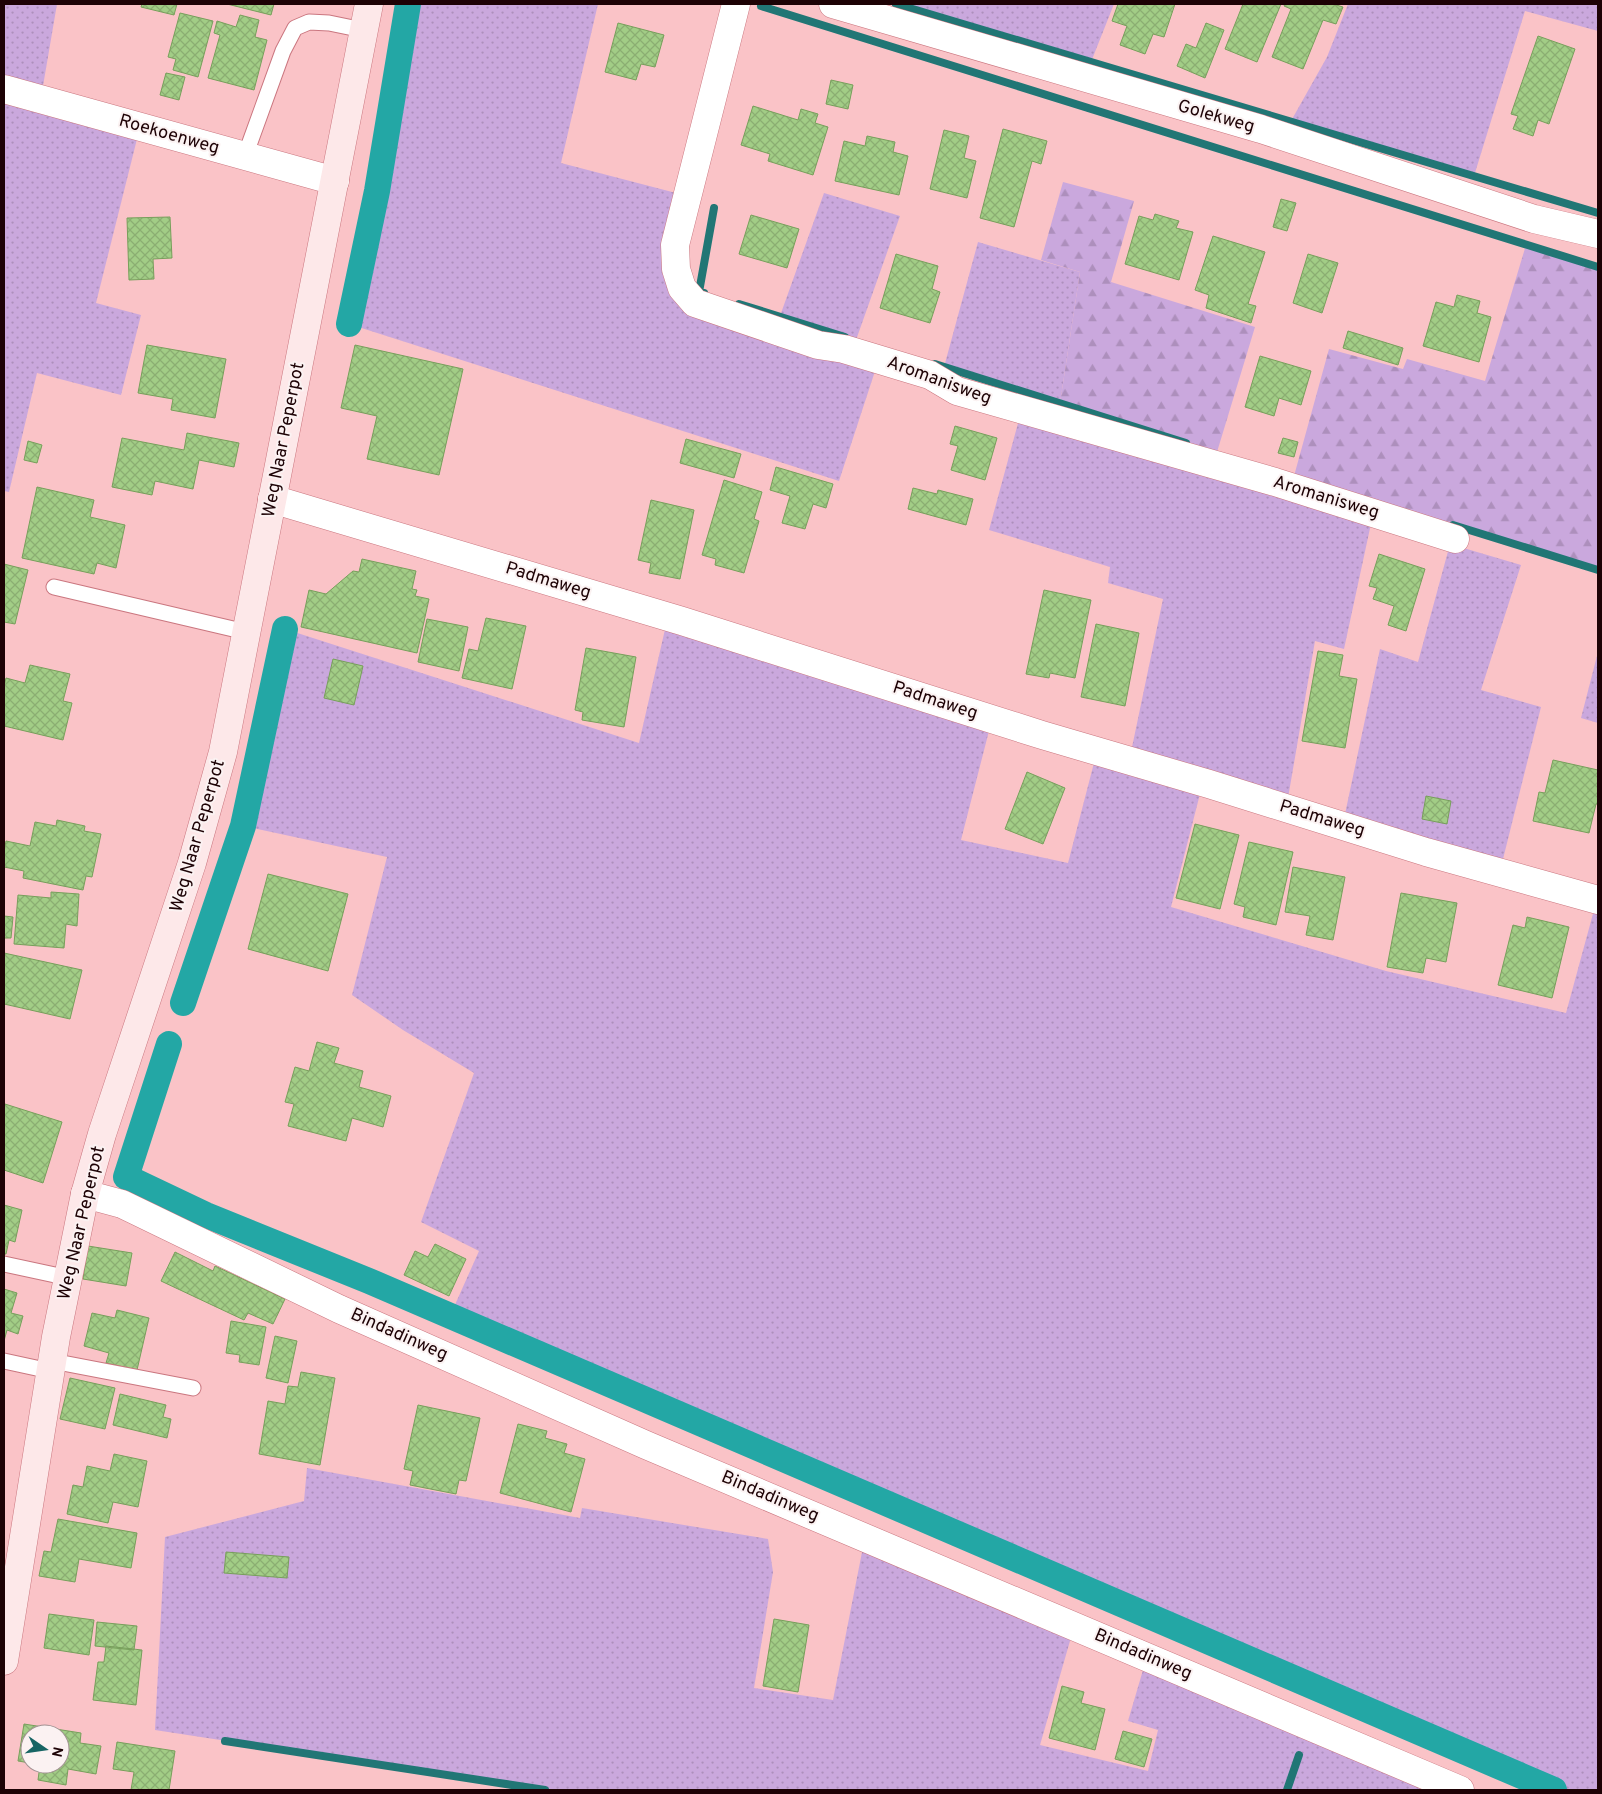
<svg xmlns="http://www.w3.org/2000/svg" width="1602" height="1794" font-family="Overpass,sans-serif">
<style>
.grass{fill:url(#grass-dots)}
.forest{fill:url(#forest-firs)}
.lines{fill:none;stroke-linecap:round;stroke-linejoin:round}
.stream{stroke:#217675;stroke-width:8}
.canal{stroke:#23a7a5;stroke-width:26}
.building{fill:url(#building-cross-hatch);stroke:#779f5b}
.lane-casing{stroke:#ca767f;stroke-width:17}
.street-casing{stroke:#ca767f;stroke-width:29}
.secondary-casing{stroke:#ca767f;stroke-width:29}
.lane{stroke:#fff;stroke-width:15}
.street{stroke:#fff;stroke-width:28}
.secondary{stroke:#fde8e9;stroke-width:28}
.labels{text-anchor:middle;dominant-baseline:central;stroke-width:4;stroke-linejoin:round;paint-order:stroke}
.street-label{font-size:18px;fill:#1d0205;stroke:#fbf2f2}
</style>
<defs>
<pattern id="grass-dots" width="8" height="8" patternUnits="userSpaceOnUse" patternTransform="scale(1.25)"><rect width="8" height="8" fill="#caa8dd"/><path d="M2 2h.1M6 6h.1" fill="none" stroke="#ad8fbc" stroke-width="1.8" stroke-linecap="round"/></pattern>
<pattern id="forest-firs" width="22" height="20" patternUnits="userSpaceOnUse" patternTransform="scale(1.25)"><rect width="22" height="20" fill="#caa8dd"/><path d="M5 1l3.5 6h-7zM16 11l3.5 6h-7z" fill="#ad8fbc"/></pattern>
<pattern id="building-cross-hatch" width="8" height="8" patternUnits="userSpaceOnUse" patternTransform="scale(1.25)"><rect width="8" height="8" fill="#a2cd86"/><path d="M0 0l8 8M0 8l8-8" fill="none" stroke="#8bae72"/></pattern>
</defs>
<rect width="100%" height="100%" fill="#fac3c7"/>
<path class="grass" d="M 4,4 L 57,4 L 43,86 L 4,75 Z
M 408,4 L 598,4 L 561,163 L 676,193 L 677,293 L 877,365 L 839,481 L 349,324 L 377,191 Z
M 896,4 L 1114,4 L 1091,62 Z
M 1348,4 L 1598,4 L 1598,31 L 1525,11 L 1474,176 L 1291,121 L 1327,57 Z
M 4,99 L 138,135 L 96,303 L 141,315 L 121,395 L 37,373 L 9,492 L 4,491 Z
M 824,193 L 900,216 L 856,340 L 780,316 Z
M 978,242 L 1080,272 L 1060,403 L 944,367 Z
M 1020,416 L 1372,519 L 1344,649 L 1315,641 L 1288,798 L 1131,752 L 1163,599 L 1108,583 L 1110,567 L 989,530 Z
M 1450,544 L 1521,565 L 1481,690 L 1541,707 L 1502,863 L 1345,814 L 1380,649 L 1418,662 Z
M 666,625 L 990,727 L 961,840 L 1068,863 L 1095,759 L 1201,790 L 1171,907 L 1386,971 L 1566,1013 L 1594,910 L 1598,911 L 1598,1790 L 1554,1790 L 450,1316 L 479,1251 L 421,1222 L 474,1073 L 403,1030 L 352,995 L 387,857 L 243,826 L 285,629 L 639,743 Z
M 1598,652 L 1598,723 L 1581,718 Z
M 307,1468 L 580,1518 L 582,1508 L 768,1539 L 773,1572 L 754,1688 L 833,1700 L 863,1547 L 1072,1634 L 1040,1745 L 1148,1771 L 1158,1730 L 1128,1721 L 1143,1670 L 1426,1790 L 545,1790 L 155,1730 L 165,1537 L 304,1501 Z"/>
<path class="forest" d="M 1063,182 L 1134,201 L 1111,282 L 1255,327 L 1217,452 L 1060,403 L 1080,272 L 1041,260 Z
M 1526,245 L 1598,267 L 1598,570 L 1294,476 L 1329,349 L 1403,369 L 1407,359 L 1485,381 Z"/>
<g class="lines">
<path class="stream" d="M 896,4 L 1598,213
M 761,6 L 1598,267
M 704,293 L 699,292 L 714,208
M 739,304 L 845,337
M 935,364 L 1186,443
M 1453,525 L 1598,570
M 225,1741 L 545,1790
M 1287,1790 L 1299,1755"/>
<path class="canal" d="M 349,324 L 377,191 L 408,4
M 183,1003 L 243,826 L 285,629
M 169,1044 L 126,1177 L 206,1215 L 369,1281 L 1554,1790"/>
</g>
<path class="building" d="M 142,4 L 177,4 L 174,15 L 141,7 Z
M 227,4 L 274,4 L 271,15 Z
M 1118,4 L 1175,4 L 1164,37 L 1153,34 L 1145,54 L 1120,45 L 1127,26 L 1112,21 Z
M 1243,4 L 1281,4 L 1257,62 L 1225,49 Z
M 1285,4 L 1333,4 L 1343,7 L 1336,24 L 1323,20 L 1303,69 L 1272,57 L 1291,9 L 1284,6 Z
M 180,13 L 213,21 L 198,77 L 173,70 L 176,59 L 168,57 Z
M 240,15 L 259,20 L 255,37 L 267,40 L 254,90 L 208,78 L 220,35 L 214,33 L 217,21 L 236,27 Z
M 618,23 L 664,35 L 655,67 L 641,64 L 636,80 L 605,72 Z
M 1206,23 L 1224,30 L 1205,78 L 1177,66 L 1186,44 L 1196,48 Z
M 1538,36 L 1575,49 L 1549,124 L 1538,120 L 1533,136 L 1513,129 L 1518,116 L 1511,114 Z
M 166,73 L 185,77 L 179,100 L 160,95 Z
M 831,80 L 853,85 L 848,109 L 826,104 Z
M 753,106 L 798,120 L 801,109 L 818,114 L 815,123 L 828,127 L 813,175 L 768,161 L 770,154 L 741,145 Z
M 1003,129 L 1047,141 L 1041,164 L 1032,161 L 1014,227 L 980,218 Z
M 944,130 L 969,136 L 964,158 L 976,161 L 967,198 L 930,189 Z
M 867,136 L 895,142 L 893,152 L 908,156 L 899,195 L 835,181 L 844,141 L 865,146 Z
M 1281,199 L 1296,203 L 1287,231 L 1273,227 Z
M 1155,214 L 1179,221 L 1176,228 L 1193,232 L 1179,280 L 1125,264 L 1139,216 L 1153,220 Z
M 751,215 L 799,229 L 787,268 L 739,254 Z
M 170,217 L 172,258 L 153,259 L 154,279 L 129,280 L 127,218 Z
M 1213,236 L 1265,252 L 1248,304 L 1256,306 L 1251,323 L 1206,308 L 1209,295 L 1195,290 Z
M 896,254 L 938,266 L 932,289 L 940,292 L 930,323 L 880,308 Z
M 1308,254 L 1338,263 L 1322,313 L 1293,303 Z
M 1457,295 L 1480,301 L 1477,313 L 1491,317 L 1479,362 L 1423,346 L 1436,302 L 1454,307 Z
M 1348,331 L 1403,348 L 1398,365 L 1343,348 Z
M 147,345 L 226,359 L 215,418 L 171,410 L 173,399 L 138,393 Z
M 355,345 L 463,369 L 439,475 L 367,459 L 377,416 L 341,408 Z
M 1260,356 L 1311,371 L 1301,405 L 1279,398 L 1274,416 L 1245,407 Z
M 955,426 L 997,438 L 985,480 L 951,470 L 958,446 L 950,444 Z
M 187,433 L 239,443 L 234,467 L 199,460 L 193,489 L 155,481 L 152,495 L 112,487 L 122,438 L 184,450 Z
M 1283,438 L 1298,442 L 1294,457 L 1278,453 Z
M 686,439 L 741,454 L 734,478 L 680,463 Z
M 28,441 L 42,445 L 37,463 L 24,460 Z
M 776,467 L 833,484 L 826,508 L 813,504 L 805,529 L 782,523 L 790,496 L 770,490 Z
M 724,480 L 762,492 L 754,519 L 759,521 L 744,573 L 715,565 L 716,559 L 702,555 Z
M 37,487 L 94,500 L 90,517 L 125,525 L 116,568 L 97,563 L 94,574 L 22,558 Z
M 913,488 L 937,494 L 938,490 L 973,499 L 966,525 L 908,509 Z
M 651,500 L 694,510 L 680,579 L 649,573 L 651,563 L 638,560 Z
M 1379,554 L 1425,569 L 1406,631 L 1388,625 L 1394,606 L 1373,599 L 1377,588 L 1369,586 Z
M 362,559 L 416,571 L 412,589 L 417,590 L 415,596 L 429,599 L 417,653 L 301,627 L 309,590 L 326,594 L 353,571 L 359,572 Z
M 4,564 L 28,570 L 15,624 L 4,622 Z
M 1044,590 L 1091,600 L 1075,678 L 1050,673 L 1049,678 L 1026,674 Z
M 486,618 L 526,626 L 512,689 L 462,678 L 469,649 L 478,651 Z
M 427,619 L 468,627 L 459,671 L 418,662 Z
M 1096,624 L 1139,633 L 1125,706 L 1081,697 Z
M 586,648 L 636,657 L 624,727 L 582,720 L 583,712 L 575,710 Z
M 1318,651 L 1343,655 L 1339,676 L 1357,679 L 1345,748 L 1302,741 Z
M 333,659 L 363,666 L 354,705 L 324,698 Z
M 30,665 L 70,674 L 63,701 L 72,703 L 63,740 L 4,726 L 4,686 L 6,678 L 25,683 Z
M 1553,760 L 1598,770 L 1598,804 L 1596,804 L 1589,833 L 1533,821 L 1539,792 L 1545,793 Z
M 1027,772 L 1065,788 L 1043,844 L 1005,829 Z
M 1426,796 L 1451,801 L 1447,824 L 1422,819 Z
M 57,820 L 85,826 L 84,831 L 101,834 L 92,877 L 86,876 L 83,890 L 23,878 L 24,871 L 4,867 L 4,852 L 6,841 L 30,846 L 35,822 L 56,826 Z
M 1195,824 L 1239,835 L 1220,909 L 1176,898 Z
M 1249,842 L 1293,852 L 1276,925 L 1243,917 L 1245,907 L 1234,904 Z
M 1293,867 L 1345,877 L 1333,940 L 1306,935 L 1310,916 L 1285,912 Z
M 268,874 L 348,894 L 328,971 L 248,949 Z
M 51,892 L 79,894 L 77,926 L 66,924 L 64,948 L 14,944 L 18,895 L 51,898 Z
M 1401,893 L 1457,903 L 1446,962 L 1426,958 L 1423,973 L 1387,967 Z
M 4,916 L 13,917 L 11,938 L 4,938 Z
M 1527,917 L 1569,927 L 1552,998 L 1498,985 L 1513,925 L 1525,928 Z
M 4,953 L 82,970 L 70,1019 L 4,1004 Z
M 317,1042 L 339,1048 L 334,1063 L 363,1071 L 359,1087 L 391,1096 L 383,1127 L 352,1118 L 346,1141 L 288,1126 L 294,1104 L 285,1102 L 295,1067 L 309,1071 Z
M 5,1104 L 62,1122 L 43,1183 L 4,1170 L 4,1108 Z
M 4,1205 L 22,1210 L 15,1242 L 9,1240 L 6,1254 L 4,1254 Z
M 435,1244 L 466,1259 L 449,1296 L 404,1275 L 415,1251 L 428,1257 Z
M 88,1246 L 132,1253 L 126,1286 L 83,1279 Z
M 175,1252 L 213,1271 L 215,1266 L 285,1299 L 273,1324 L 248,1313 L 244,1320 L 161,1281 Z
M 4,1289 L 17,1293 L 11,1313 L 23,1316 L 18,1334 L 7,1330 L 4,1341 Z
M 117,1310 L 149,1318 L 137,1370 L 106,1363 L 109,1353 L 84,1346 L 92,1313 L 115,1318 Z
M 231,1321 L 266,1327 L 259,1365 L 239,1362 L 240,1355 L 226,1353 Z
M 275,1336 L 297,1341 L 288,1383 L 266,1378 Z
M 301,1372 L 335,1378 L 320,1465 L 259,1454 L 268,1401 L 285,1404 L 288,1386 L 298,1387 Z
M 70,1378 L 115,1388 L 105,1429 L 60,1419 Z
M 120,1394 L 166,1405 L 163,1417 L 171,1419 L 167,1438 L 113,1425 Z
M 418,1405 L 480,1418 L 466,1481 L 459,1480 L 456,1494 L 410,1485 L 413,1471 L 404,1469 Z
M 518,1424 L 547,1431 L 545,1438 L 567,1444 L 564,1453 L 585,1459 L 571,1512 L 500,1493 Z
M 114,1454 L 147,1461 L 138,1507 L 113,1502 L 108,1523 L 67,1514 L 73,1485 L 83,1487 L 87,1466 L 110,1471 Z
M 58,1519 L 137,1533 L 131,1568 L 79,1559 L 75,1582 L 39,1576 L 44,1551 L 51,1552 Z
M 226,1552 L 289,1557 L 287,1578 L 224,1573 Z
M 49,1614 L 94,1620 L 89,1655 L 44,1648 Z
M 774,1619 L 809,1625 L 798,1692 L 763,1686 Z
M 97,1622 L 137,1626 L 134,1650 L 95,1646 Z
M 106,1646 L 142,1650 L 136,1705 L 93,1700 L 98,1662 L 104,1662 Z
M 1062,1686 L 1084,1692 L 1081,1703 L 1105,1709 L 1095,1750 L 1049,1738 Z
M 24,1724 L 81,1733 L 80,1743 L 101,1746 L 96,1774 L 68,1769 L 66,1785 L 38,1780 L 40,1765 L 36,1764 L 60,1764 L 60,1734 L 30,1734 L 30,1763 L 18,1761 Z
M 1123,1731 L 1152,1739 L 1144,1767 L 1115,1759 Z
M 117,1742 L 175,1751 L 169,1790 L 131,1790 L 134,1772 L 113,1769 Z"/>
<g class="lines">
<defs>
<path id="lane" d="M 245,156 L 283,51 L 295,28 L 309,22 L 329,23 L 363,30
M 54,587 L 246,632
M 4,1264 L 69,1278
M 4,1361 L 50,1371
M 52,1361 L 193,1388"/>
<path id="street" d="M 736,4 L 675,245 L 676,269 L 682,288 L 695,303 L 818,345 L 844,349 L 930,375 L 957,391 L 1275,482 L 1455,539
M 833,4 L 1261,129 L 1534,219 L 1598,234
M 4,89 L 335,181
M 272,499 L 682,621 L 1042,735 L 1209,784 L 1426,852 L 1598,900
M 85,1194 L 122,1204 L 339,1309 L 646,1445 L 1460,1790"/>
<path id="secondary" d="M 4,1661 L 56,1337 L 85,1194 L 102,1134 L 192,863 L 223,752 L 369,4"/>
</defs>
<use href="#lane" class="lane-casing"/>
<use href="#street" class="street-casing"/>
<use href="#secondary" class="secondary-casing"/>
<use href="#lane" class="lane"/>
<use href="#street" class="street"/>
<use href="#secondary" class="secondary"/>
</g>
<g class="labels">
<g class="street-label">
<text transform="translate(1216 117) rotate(16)">Golekweg</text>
<text transform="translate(169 135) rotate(16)">Roekoenweg</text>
<text transform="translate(939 381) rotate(20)">Aromanisweg</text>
<text transform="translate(284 440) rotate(-79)">Weg Naar Peperpot</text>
<text transform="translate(1326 498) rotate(17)">Aromanisweg</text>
<text transform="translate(548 581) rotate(17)">Padmaweg</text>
<text transform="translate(935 701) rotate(18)">Padmaweg</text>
<text transform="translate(1322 819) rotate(17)">Padmaweg</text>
<text transform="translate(198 836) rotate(-74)">Weg Naar Peperpot</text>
<text transform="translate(82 1223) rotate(-77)">Weg Naar Peperpot</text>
<text transform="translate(399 1335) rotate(24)">Bindadinweg</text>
<text transform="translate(770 1497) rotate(23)">Bindadinweg</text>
<text transform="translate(1143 1655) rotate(23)">Bindadinweg</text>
</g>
</g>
<rect width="1602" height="1794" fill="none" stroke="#1d0205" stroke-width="10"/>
<g transform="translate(45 1749) rotate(103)"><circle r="24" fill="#fbf2f2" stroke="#a29293"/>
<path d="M0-4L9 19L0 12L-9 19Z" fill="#176564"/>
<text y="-8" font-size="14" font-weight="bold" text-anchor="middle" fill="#1d0205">N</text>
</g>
</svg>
